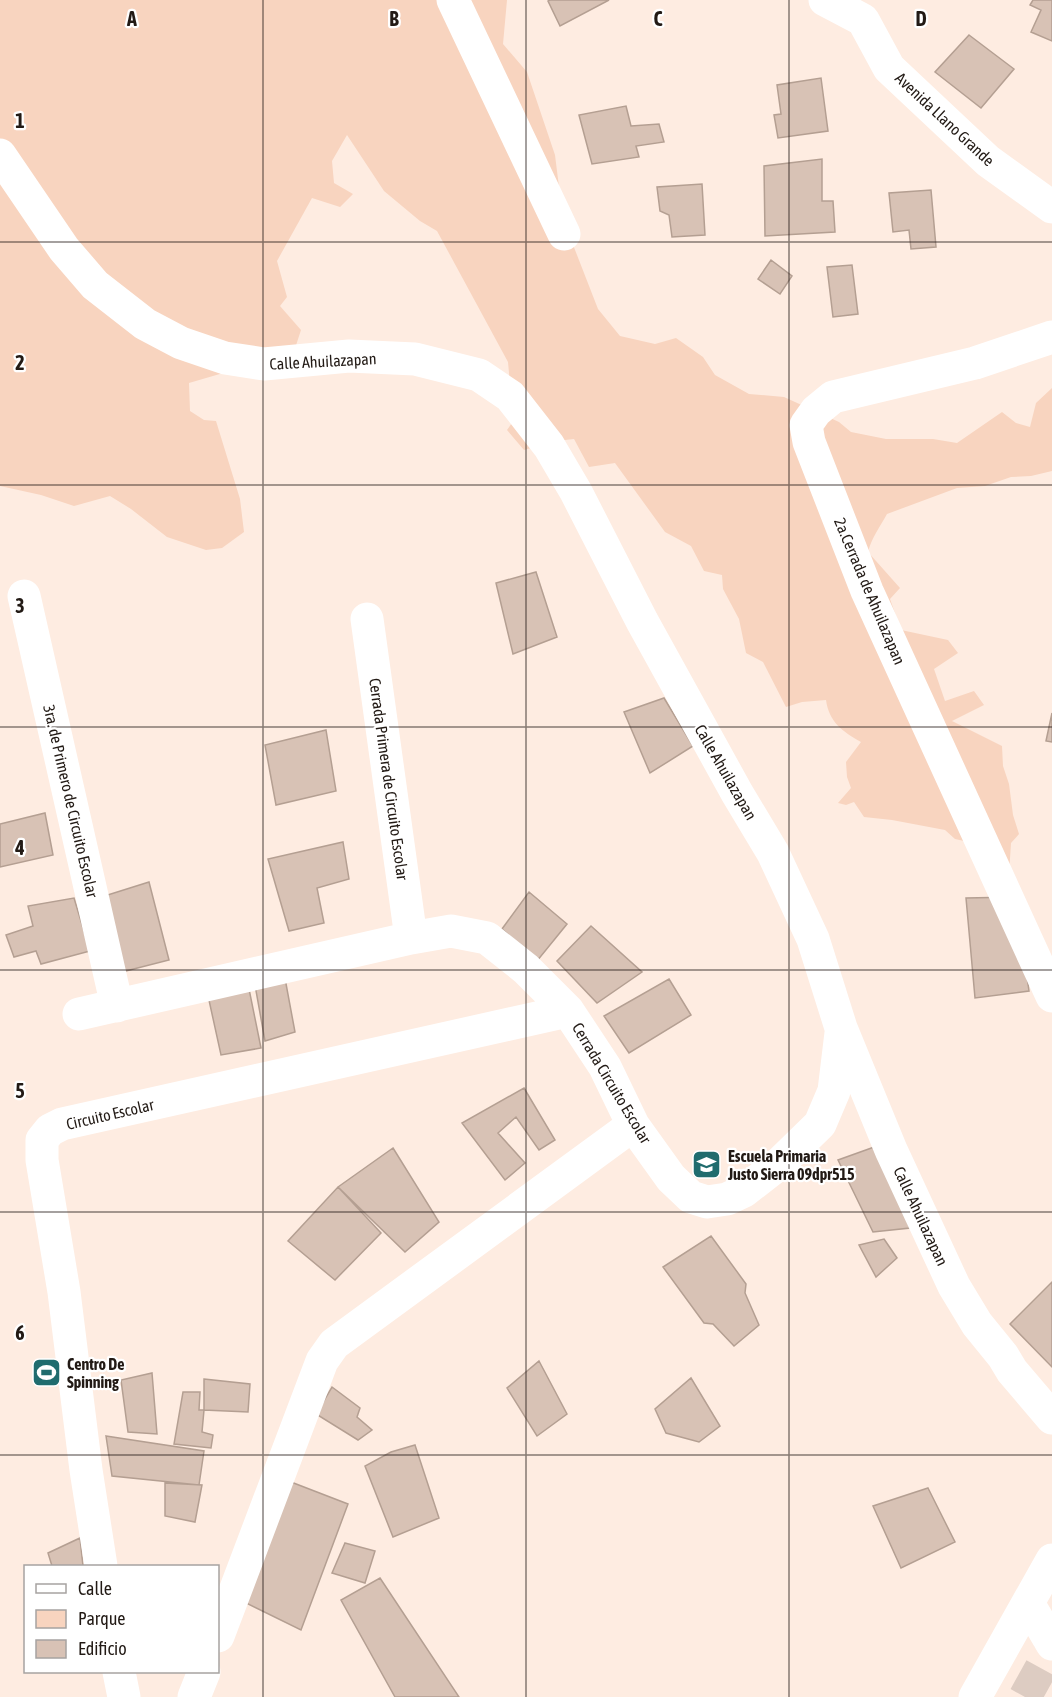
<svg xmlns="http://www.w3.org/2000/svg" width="1052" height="1697" font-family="'Asap Condensed',sans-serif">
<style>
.green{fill:#f8d4bf}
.building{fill:#d8c2b5;stroke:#b49f92;stroke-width:1.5}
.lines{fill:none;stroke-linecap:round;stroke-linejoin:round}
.primary-tunnel{stroke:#ddccc2;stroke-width:33;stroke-dasharray:33 16;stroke-linecap:butt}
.street{stroke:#fff;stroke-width:33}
.secondary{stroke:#fff;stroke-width:33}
.grid{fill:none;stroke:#221a15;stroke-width:1.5;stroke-opacity:0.55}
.labels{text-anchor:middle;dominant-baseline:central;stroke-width:4.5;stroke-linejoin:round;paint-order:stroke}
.street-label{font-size:16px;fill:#221a15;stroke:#fff}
.poi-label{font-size:16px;font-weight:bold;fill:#221a15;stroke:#fff;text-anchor:start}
.grid-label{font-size:20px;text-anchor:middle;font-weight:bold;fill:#221a15;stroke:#fff;stroke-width:4.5;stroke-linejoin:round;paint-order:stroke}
</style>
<rect width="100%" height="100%" fill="#feece1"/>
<path class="green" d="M 0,0 L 507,0 L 503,44 L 527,72 L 555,155 L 563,219 L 598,309 L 620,336 L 655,344 L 676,338 L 703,357 L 715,375 L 749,394 L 784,397 L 839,422 L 851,432 L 886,439 L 933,439 L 957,443 L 1002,412 L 1016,423 L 1030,427 L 1036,403 L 1052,388 L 1052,471 L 1031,476 L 1011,477 L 985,486 L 957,488 L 887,514 C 880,527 872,537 868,552 L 900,588 L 890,599 L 901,630 L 948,640 L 958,653 L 934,669 L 945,701 L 974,691 L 984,705 L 952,721 L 1002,746 L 1003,766 L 1009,784 L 1013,815 L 1019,834 L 1011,843 L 1009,874 L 973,843 L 955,839 L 945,830 L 892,820 L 864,817 L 854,802 L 846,805 L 838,803 L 851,788 L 847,777 L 846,762 L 861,742 C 842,731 829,722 826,700 L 802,702 L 786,707 L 763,662 L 746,653 L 739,619 L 723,589 L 722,575 L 704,571 L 691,546 L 665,532 L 615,463 L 589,467 L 574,439 L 556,441 L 524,450 L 507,430 L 517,416 L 511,395 L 508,362 L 437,231 L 420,221 L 384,191 L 347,135 L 332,161 L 334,183 L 353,194 L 340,207 L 312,198 L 277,261 L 287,297 L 280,306 L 301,330 L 286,376 L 230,371 L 189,383 L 190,411 L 204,420 L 216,421 L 240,499 L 244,532 L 222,548 L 206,550 L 167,537 L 131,509 L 110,496 L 74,506 L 41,495 L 0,486 Z"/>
<path class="building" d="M 550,0 L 609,0 L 560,26 L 548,1 Z
M 1033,0 L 1052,0 L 1052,41 L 1031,32 L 1041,10 L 1030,5 Z
M 969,35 L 1014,69 L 981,108 L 935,72 Z
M 821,78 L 828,131 L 778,138 L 774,115 L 781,114 L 777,85 Z
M 626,106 L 631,126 L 659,124 L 664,142 L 636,146 L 639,157 L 592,164 L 579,115 Z
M 822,159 L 822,201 L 833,201 L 835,232 L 765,236 L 764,166 Z
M 702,184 L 705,235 L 672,237 L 669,215 L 660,211 L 657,187 Z
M 931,190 L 936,247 L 911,249 L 909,230 L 893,232 L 889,193 Z
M 771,260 L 792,276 L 780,294 L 758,279 Z
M 852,265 L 858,314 L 833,317 L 827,267 Z
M 536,572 L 557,637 L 513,654 L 496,583 Z
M 664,698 L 693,746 L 650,773 L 624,712 Z
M 1052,713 L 1052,742 L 1046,741 Z
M 326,730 L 336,791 L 276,805 L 265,745 Z
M 45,813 L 53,855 L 0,867 L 0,824 Z
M 343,842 L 349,879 L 317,888 L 324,923 L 289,931 L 268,859 Z
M 149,882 L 169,960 L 110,975 L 98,898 Z
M 529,892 L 567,924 L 537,961 L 502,929 Z
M 1016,897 L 1029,991 L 975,998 L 966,898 Z
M 74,898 L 90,951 L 41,964 L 36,951 L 14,957 L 6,935 L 33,926 L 28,906 Z
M 591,926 L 642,972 L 597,1003 L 557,961 Z
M 284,973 L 295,1032 L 265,1041 L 253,974 Z
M 669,979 L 691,1015 L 629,1053 L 604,1016 Z
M 248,984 L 261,1048 L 221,1055 L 207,991 Z
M 524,1088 L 555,1140 L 539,1150 L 516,1117 L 498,1133 L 525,1163 L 505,1180 L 462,1123 Z
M 877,1146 L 910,1228 L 873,1232 L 838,1160 Z
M 393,1148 L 439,1222 L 405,1252 L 338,1187 Z
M 338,1187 L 381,1233 L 335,1280 L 288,1241 Z
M 711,1236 L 746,1284 L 745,1293 L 759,1325 L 734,1346 L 713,1324 L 704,1323 L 663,1267 Z
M 884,1239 L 897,1258 L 876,1277 L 859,1245 Z
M 1052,1282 L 1052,1367 L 1010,1324 Z
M 539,1361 L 567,1414 L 537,1436 L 507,1388 Z
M 152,1373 L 157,1434 L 128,1432 L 121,1380 Z
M 691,1378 L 720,1426 L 699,1442 L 666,1433 L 655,1409 Z
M 204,1379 L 250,1384 L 248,1412 L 204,1410 Z
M 332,1387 L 360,1408 L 357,1417 L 372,1430 L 358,1440 L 316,1414 Z
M 183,1392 L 200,1392 L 199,1410 L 204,1410 L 202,1432 L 213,1435 L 211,1448 L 174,1444 Z
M 106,1436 L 204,1451 L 199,1485 L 112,1476 Z
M 415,1445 L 439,1518 L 393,1537 L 365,1466 L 391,1452 Z
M 291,1482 L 348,1504 L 301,1630 L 244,1602 Z
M 165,1483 L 202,1485 L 195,1522 L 165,1516 Z
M 928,1488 L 955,1542 L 901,1568 L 873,1506 Z
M 80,1538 L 83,1566 L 52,1566 L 48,1553 Z
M 345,1543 L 375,1551 L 365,1583 L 332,1573 Z
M 380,1578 L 459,1697 L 395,1697 L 341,1600 Z"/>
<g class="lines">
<path class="primary-tunnel" d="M 1025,1697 L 1052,1648"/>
<path class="street" d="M 453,0 L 564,234
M 825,0 L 863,20 L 889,68 L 988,161 L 1052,207
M 0,155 L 64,249 L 95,285 L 145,324 L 181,343 L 225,358 L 264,364 L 349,356 L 415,359 L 479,375 L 510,396 L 549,446 L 576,492 L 642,621 L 737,793 L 773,853 L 813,939 L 841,1028 L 891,1150 L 954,1286 L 977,1324 L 1003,1356 L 1012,1371 L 1052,1418
M 1052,337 L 975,363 L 833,397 L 816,411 L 806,425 L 809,442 L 867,591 L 1052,996
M 24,596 L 117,1006
M 367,619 L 411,938
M 79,1014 L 411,938 L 451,931 L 487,938 L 526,969 L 568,1011 L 605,1067 L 633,1125 L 671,1178 L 691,1197 L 707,1202 L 727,1199 L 744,1191 L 780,1163 L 820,1124 L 834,1091 L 841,1033
M 101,1566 L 86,1470 L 64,1292 L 42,1160 L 42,1140 L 50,1130 L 62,1124 L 568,1011
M 218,1636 L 322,1361 L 334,1344 L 633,1125
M 119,1672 L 124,1697
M 194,1697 L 204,1672"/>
<path class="secondary" d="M 1028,1603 L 1052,1644
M 975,1697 L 1052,1560"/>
</g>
<path class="grid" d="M 263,0 L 263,1697M 526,0 L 526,1697M 789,0 L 789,1697M 0,242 L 1052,242M 0,485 L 1052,485M 0,727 L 1052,727M 0,970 L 1052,970M 0,1212 L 1052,1212M 0,1455 L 1052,1455"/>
<defs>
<symbol id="school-square" viewBox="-11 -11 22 22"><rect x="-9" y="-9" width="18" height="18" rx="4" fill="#206c6e" stroke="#fff"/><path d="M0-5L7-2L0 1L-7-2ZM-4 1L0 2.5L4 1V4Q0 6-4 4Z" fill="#fff"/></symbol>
<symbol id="stadium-square" viewBox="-11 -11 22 22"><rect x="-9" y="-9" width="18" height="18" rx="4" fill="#206c6e" stroke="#fff"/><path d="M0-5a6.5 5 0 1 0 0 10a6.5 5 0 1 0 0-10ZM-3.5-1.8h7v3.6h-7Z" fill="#fff"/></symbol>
</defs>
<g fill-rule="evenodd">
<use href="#school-square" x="690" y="1148" width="33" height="33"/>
<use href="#stadium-square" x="30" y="1356" width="33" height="33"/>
</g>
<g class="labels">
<g class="street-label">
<text transform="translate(945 119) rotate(43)">Avenida Llano Grande</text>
<text transform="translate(323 361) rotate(-3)">Calle Ahuilazapan</text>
<text transform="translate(870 591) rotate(67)">2a.Cerrada de Ahuilazapan</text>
<text transform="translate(726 772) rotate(60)">Calle Ahuilazapan</text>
<text transform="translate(389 779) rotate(82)">Cerrada Primera de Circuito Escolar</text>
<text transform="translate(71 801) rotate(77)">3ra. de Primero de Circuito Escolar</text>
<text transform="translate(612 1083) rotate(59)">Cerrada Circuito Escolar</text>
<text transform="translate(110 1114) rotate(-13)">Circuito Escolar</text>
<text transform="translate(921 1216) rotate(65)">Calle Ahuilazapan</text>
</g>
<g class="poi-label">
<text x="728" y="1156">Escuela Primaria<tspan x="728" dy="18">Justo Sierra 09dpr515</tspan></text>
<text x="67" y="1364">Centro De<tspan x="67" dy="18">Spinning</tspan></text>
</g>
</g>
<g class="grid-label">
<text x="132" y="26">A</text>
<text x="394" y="26">B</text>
<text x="658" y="26">C</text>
<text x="921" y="26">D</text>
<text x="20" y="128">1</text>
<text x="20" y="370">2</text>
<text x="20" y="613">3</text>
<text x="20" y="855">4</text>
<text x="20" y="1098">5</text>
<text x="20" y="1340">6</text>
</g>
<rect x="24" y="1565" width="195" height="108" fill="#ffffff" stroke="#a7a3a1" stroke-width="1.5"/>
<rect x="36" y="1584" width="30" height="9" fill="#ffffff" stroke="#a7a3a1" stroke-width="1.5"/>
<text x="78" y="1595" font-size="18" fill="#221a15">Calle</text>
<rect x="36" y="1610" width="30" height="18" fill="#f8d4bf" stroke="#a7a3a1" stroke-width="1.5"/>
<text x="78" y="1625" font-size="18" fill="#221a15">Parque</text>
<rect x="36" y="1640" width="30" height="18" fill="#d8c2b5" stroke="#a7a3a1" stroke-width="1.5"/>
<text x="78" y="1655" font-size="18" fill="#221a15">Edificio</text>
</svg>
